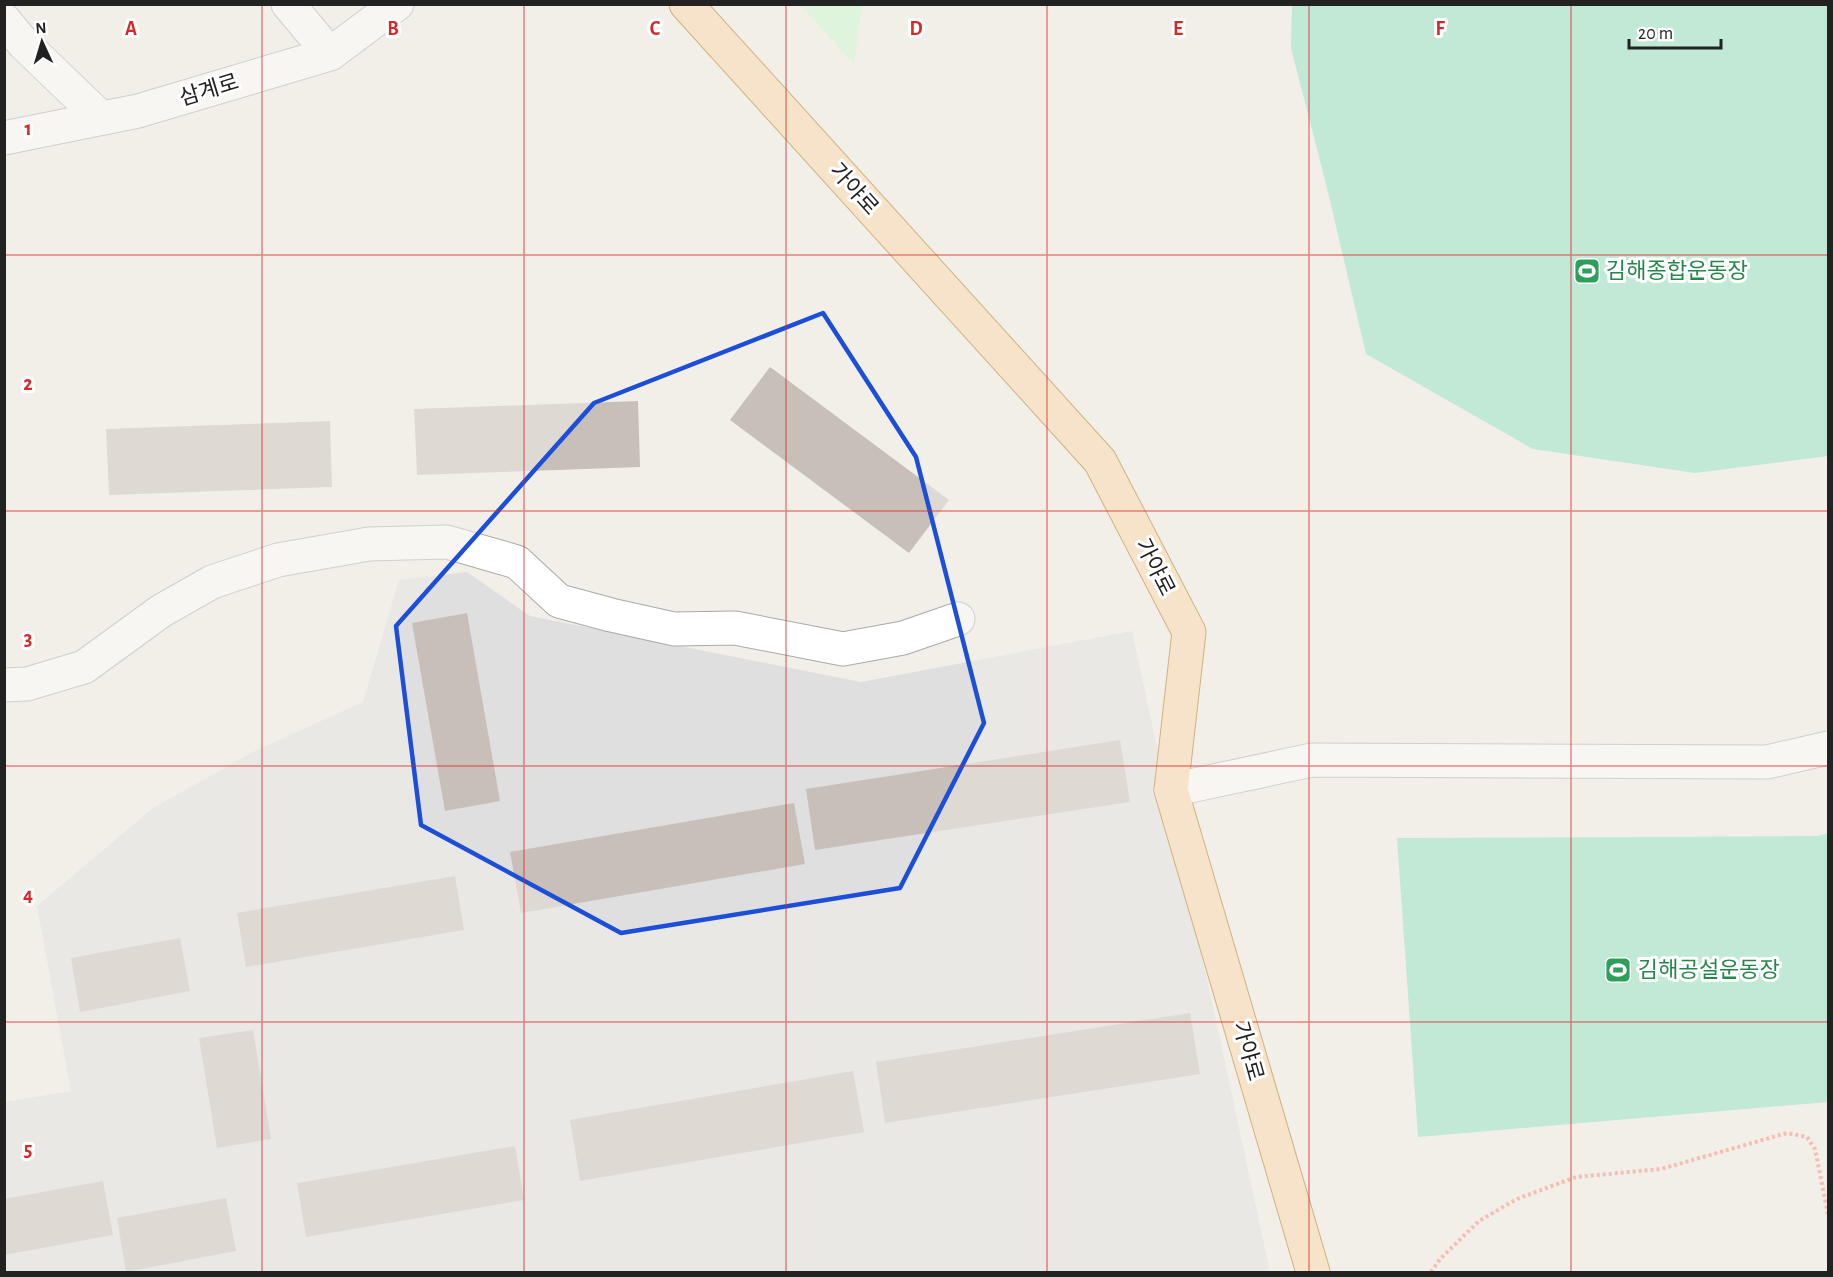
<svg xmlns="http://www.w3.org/2000/svg" width="1833" height="1277" font-family="'Alegreya Sans','Noto Sans KR',sans-serif">
<style>
.residential{fill:#e0dfdf}
.park{fill:#c8facc}
.pitch{fill:#88e0be}
.building{fill:#c7bfb8}
.lines{fill:none;stroke-linecap:round;stroke-linejoin:round}
.minor-casing{stroke:#a9a9a9;stroke-width:35}
.major-casing{stroke:#a06b00;stroke-width:35}
.path{stroke:#fa8072;stroke-width:4;stroke-dasharray:3 3;stroke-linecap:butt}
.minor{stroke:#fff;stroke-width:33}
.major{stroke:#fcd6a4;stroke-width:33}
.marked{fill:none;stroke:#1d4ed8;stroke-width:4.5;stroke-linejoin:round}
.grid{fill:none;stroke:#d62828;stroke-width:1.5;stroke-opacity:0.55}
.labels{text-anchor:middle;dominant-baseline:central;stroke-width:6;stroke-linejoin:round;paint-order:stroke}
.street-label{font-size:22px;fill:#222;stroke:#fff}
.leisure-label{font-size:22px;fill:#27864d;stroke:#fff;text-anchor:start}
.grid-label{font-size:20px;text-anchor:middle;font-weight:bold;fill:#d62828;stroke:#fff;stroke-width:6;stroke-linejoin:round;paint-order:stroke}
</style>
<rect width="100%" height="100%" fill="#f2efe9"/>
<path class="residential" d="M 467,572 L 530,616 L 861,682 L 1132,631 L 1270,1272 L 5,1272 L 5,1102 L 71,1091 L 37,906 L 153,808 L 255,751 L 363,702 L 399,580 Z"/>
<path class="park" d="M 800,5 L 862,5 L 854,64 Z"/>
<path class="pitch" d="M 1292,5 L 1828,5 L 1828,456 L 1695,473 L 1533,449 L 1366,354 L 1327,188 L 1291,48 Z
M 1828,833 L 1828,1102 L 1418,1137 L 1397,838 L 1818,836 Z"/>
<path class="building" d="M 770,367 L 949,500 L 909,553 L 730,420 Z
M 638,401 L 640,467 L 417,475 L 414,409 Z
M 330,421 L 332,487 L 109,495 L 106,429 Z
M 467,613 L 500,801 L 445,811 L 412,623 Z
M 1120,740 L 1130,802 L 815,850 L 806,789 Z
M 794,803 L 805,864 L 521,913 L 510,852 Z
M 455,876 L 464,930 L 246,967 L 237,913 Z
M 180,938 L 190,991 L 80,1012 L 71,958 Z
M 1190,1013 L 1200,1074 L 885,1123 L 876,1062 Z
M 253,1030 L 271,1139 L 217,1148 L 199,1038 Z
M 853,1071 L 864,1132 L 580,1181 L 570,1120 Z
M 515,1146 L 524,1200 L 306,1237 L 297,1183 Z
M 103,1181 L 113,1235 L 4,1255 L 4,1199 Z
M 226,1198 L 236,1251 L 126,1272 L 117,1218 Z"/>
<g class="lines">
<defs>
<path id="minor" d="M 288,4 L 330,54
M 4,20 L 24,44 L 101,118
M 4,138 L 138,111 L 330,54 L 397,4
M 4,685 L 27,684 L 84,667 L 161,611 L 212,582 L 278,560 L 369,544 L 447,542 L 517,562 L 559,601 L 611,615 L 674,629 L 735,628 L 843,649 L 903,638 L 958,619
M 1171,790 L 1312,760 L 1767,762 L 1828,748"/>
<path id="major" d="M 686,4 L 1100,461 L 1189,632 L 1171,790 L 1313,1272"/>
</defs>
<use href="#minor" class="minor-casing"/>
<use href="#major" class="major-casing"/>
<path class="path" d="M 1431,1272 L 1440,1259 L 1479,1221 L 1517,1199 L 1576,1177 L 1661,1169 L 1787,1133 L 1807,1137 L 1815,1149 L 1828,1214"/>
<use href="#minor" class="minor"/>
<use href="#major" class="major"/>
</g>
<path d="M0 0H1833V1277H0ZM 823,313 L 916,457 L 984,723 L 900,888 L 621,933 L 421,825 L 396,626 L 594,403 Z" fill="#f2efe9" fill-opacity=".55" fill-rule="evenodd"/>
<path class="marked" d="M 823,313 L 916,457 L 984,723 L 900,888 L 621,933 L 421,825 L 396,626 L 594,403 Z"/>
<path class="grid" d="M 262,4 L 262,1272M 524,4 L 524,1272M 786,4 L 786,1272M 1047,4 L 1047,1272M 1309,4 L 1309,1272M 1571,4 L 1571,1272M 4,255 L 1828,255M 4,511 L 1828,511M 4,766 L 1828,766M 4,1022 L 1828,1022"/>
<defs>
<symbol id="stadium-square" viewBox="-11 -11 22 22"><rect x="-9" y="-9" width="18" height="18" rx="4" fill="#2e9e5b" stroke="#fff"/><path d="M0-5a6.5 5 0 1 0 0 10a6.5 5 0 1 0 0-10ZM-3.5-1.8h7v3.6h-7Z" fill="#fff"/></symbol>
</defs>
<g fill-rule="evenodd">
<use href="#stadium-square" x="1572" y="256" width="30" height="30"/>
<use href="#stadium-square" x="1603" y="955" width="30" height="30"/>
</g>
<g class="labels">
<g class="street-label">
<text transform="translate(209 90) rotate(-17)">삼계로</text>
<text transform="translate(854 189) rotate(48)">가야로</text>
<text transform="translate(1155 567) rotate(63)">가야로</text>
<text transform="translate(1248 1051) rotate(74)">가야로</text>
</g>
<g class="leisure-label">
<text x="1606" y="271">김해종합운동장</text>
<text x="1638" y="970">김해공설운동장</text>
</g>
</g>
<g class="grid-label">
<text x="131" y="35">A</text>
<text x="393" y="35">B</text>
<text x="655" y="35">C</text>
<text x="916" y="35">D</text>
<text x="1178" y="35">E</text>
<text x="1440" y="35">F</text>
<text x="28" y="135">1</text>
<text x="28" y="390">2</text>
<text x="28" y="645">3</text>
<text x="28" y="901">4</text>
<text x="28" y="1156">5</text>
</g>
<rect width="1833" height="1277" fill="none" stroke="#222222" stroke-width="12"/>
<g transform="translate(42 42) rotate(356)" stroke="#ffffff" stroke-width="4.5" paint-order="stroke">
<path d="M0-4.5L10 22L0 15L-10 22Z" fill="#222222"/>
<text y="-9" font-size="16" font-weight="bold" text-anchor="middle" fill="#222222">N</text>
</g>
<path d="M1629 39v9h92v-9" fill="none" stroke="#222222" stroke-width="3"/>
<text x="1638" y="39" font-size="18" fill="#222222" stroke="#ffffff" stroke-width="4.5" paint-order="stroke">20 m</text>
</svg>
